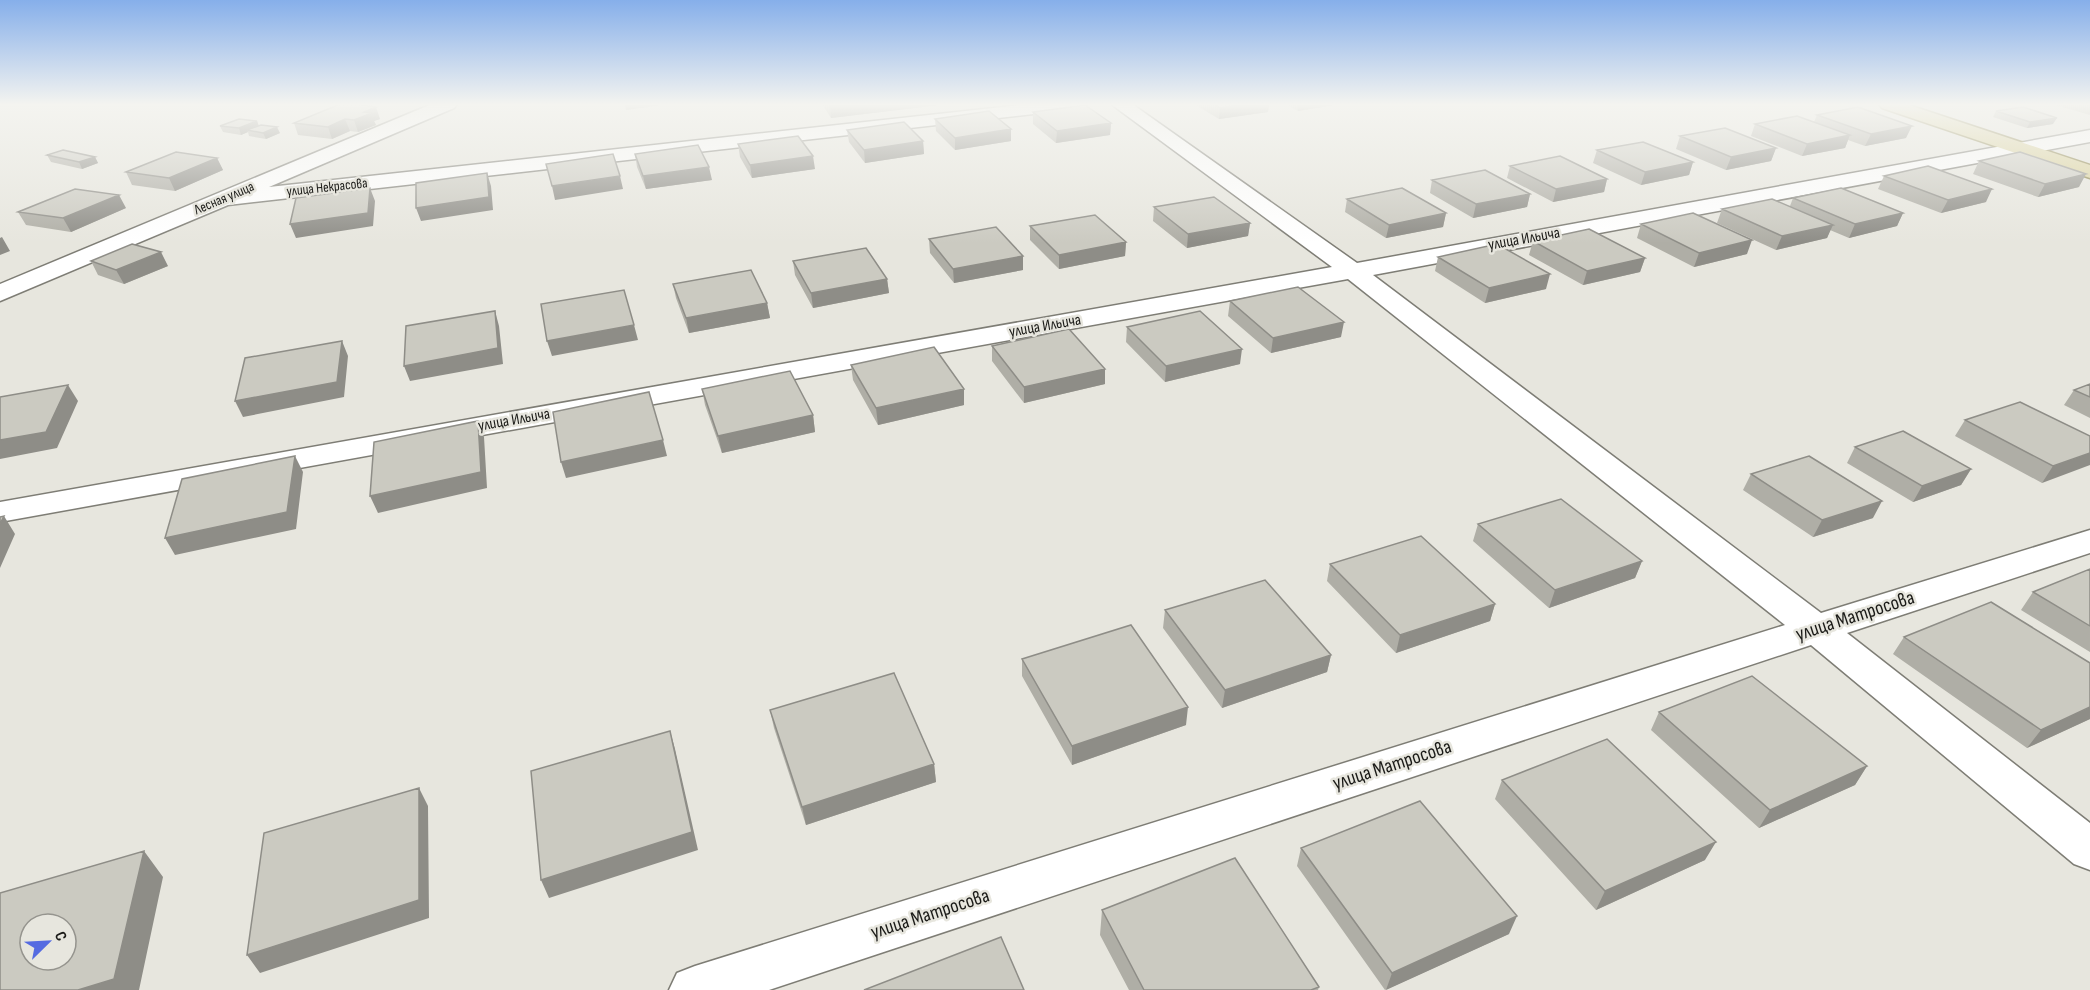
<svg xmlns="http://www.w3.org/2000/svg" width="2090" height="990" font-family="'Sofia Sans Condensed',sans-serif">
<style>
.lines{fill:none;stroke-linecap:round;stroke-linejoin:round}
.minor-casing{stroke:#7e7d75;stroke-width:3}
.major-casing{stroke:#857c3e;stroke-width:3}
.minor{fill:#fff;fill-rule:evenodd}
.major{fill:#d9d098;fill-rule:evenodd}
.wall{fill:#afaea6}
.shaded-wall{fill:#8e8d87}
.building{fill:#cbcac1;stroke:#8e8d87;stroke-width:1.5;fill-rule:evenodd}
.labels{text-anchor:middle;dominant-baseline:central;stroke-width:5;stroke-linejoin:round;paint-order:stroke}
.far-street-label{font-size:14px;fill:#1a1a17;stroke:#e7e6de}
.street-label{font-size:16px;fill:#1a1a17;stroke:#e7e6de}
.near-street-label{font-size:20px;fill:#1a1a17;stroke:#e7e6de}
</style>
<rect width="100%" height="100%" fill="#e7e6de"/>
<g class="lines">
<defs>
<path id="minor" d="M 432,104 L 457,104 L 454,108 L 269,187 L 1029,104 L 1087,104 L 1084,108 L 1078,109 L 228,205 L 0,301 L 0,284 Z
M 1111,104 L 1132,104 L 1357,263 L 2090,130 L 2090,142 L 1373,275 L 1821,613 L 2090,530 L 2090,553 L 1847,633 L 2090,823 L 2090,870 L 2074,864 L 1811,645 L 769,990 L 669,990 L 677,973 L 695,966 L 1785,625 L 1348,279 L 0,522 L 0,502 L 1332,267 Z"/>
<path id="major" d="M 1879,104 L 1906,104 L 2090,165 L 2090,178 L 1882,108 Z"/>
</defs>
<use href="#minor" class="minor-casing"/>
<use href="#major" class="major-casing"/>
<use href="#minor" class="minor"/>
<use href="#major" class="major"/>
</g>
<path class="wall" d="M 340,104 L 380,119 L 374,121 L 376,125 L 358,132 L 350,131 L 332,139 L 298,135 L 294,123 Z
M 822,104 L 948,104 L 831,118 Z
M 1194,104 L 1269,104 L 1268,112 L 1219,119 Z
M 1286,104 L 1340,104 L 1298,111 Z
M 2052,104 L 2090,104 L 2090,115 Z
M 1996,111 L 2053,124 L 2027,128 L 1993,117 Z
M 1033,112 L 1111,123 L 1110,135 L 1056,143 L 1033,124 Z
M 1817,115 L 1906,138 L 1865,146 L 1848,140 L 1845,148 L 1802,156 L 1751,136 L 1755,124 L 1814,122 Z
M 935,119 L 1011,141 L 955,150 L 936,131 Z
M 257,121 L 259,126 L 280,133 L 266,139 L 249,136 L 248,132 L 241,135 L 223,132 L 220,126 Z
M 847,130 L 923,141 L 924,154 L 865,163 L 849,142 Z
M 1680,136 L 1776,148 L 1771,161 L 1726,170 L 1676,149 Z
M 738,144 L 815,169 L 752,178 L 740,157 Z
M 1597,150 L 1693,162 L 1689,175 L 1641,185 L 1593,163 Z
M 635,154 L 712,180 L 646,189 L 637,167 Z
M 47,155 L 95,157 L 98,163 L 82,169 L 51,162 Z
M 217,158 L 223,170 L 175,191 L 132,185 L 126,172 Z
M 1979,161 L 2079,187 L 2038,197 L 1973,174 Z
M 1510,166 L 1607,179 L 1604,192 L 1553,202 L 1507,178 Z
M 1884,176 L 1986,202 L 1941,213 L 1878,189 Z
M 1432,180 L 1530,194 L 1527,207 L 1473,218 L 1430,193 Z
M 1793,198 L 1903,213 L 1897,226 L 1849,238 L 1830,230 L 1827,238 L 1776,250 L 1717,223 L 1722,209 L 1790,206 Z
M 1347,199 L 1446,213 L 1443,227 L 1386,238 L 1345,212 Z
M 1154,207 L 1250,223 L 1248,236 L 1187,248 L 1153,221 Z
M 126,208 L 71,232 L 26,225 L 18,212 Z
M 1641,224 L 1747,254 L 1694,267 L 1637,238 Z
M 1030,226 L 1126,242 L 1125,256 L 1059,269 L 1030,240 Z
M 929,239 L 1023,270 L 954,283 L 930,253 Z
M 1533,241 L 1645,258 L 1640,272 L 1583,285 L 1529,255 Z
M 1438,257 L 1546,289 L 1485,303 L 1435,271 Z
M 91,261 L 168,266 L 124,284 L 98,275 Z
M 793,261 L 887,279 L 889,293 L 813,308 L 795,275 Z
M 673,284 L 767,303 L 770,318 L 689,333 L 676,298 Z
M 1230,301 L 1341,337 L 1271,353 L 1228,316 Z
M 1127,327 L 1240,364 L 1165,382 L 1126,342 Z
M 992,346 L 1105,369 L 1105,384 L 1024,403 L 992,361 Z
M 851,365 L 964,389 L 964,405 L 878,425 L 853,380 Z
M 2090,384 L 2090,418 L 2064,405 L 2074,390 Z
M 702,389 L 813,415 L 815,432 L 722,453 L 705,405 Z
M 1965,420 L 2090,436 L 2042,483 L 1955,436 Z
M 1855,447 L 1971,469 L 1961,485 L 1913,502 L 1847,463 Z
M 1751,474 L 1873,518 L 1813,537 L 1743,490 Z
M 1478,524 L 1642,561 L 1635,578 L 1549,608 L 1473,541 Z
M 1330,564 L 1495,604 L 1490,621 L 1396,653 L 1327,581 Z
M 2090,569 L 2090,652 L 2021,610 L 2033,592 Z
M 1165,610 L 1331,655 L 1327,672 L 1222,708 L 1163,628 Z
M 1904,637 L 2090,719 L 2027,748 L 1893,654 Z
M 1022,659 L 1186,725 L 1072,765 L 1022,676 Z
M 770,710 L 934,764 L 936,782 L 806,825 L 774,728 Z
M 1659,712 L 1867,766 L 1855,785 L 1759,828 L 1651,730 Z
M 1502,780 L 1705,860 L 1596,910 L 1495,799 Z
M 1301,848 L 1509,934 L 1385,990 L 1297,866 Z
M 1102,910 L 1319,987 L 1318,990 L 1129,990 L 1100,935 Z"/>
<path class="shaded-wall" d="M 625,104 L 670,104 L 626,110 Z
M 846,104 L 948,104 L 831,118 L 830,106 Z
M 1244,104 L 1269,104 L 1268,112 L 1219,119 L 1220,108 Z
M 1298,104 L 1340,104 L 1298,111 Z
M 376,107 L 380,119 L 374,121 L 376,125 L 358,132 L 354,120 L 364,112 Z
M 2057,118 L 2053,124 L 2027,128 L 2030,122 Z
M 345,119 L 350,131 L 332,139 L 328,127 Z
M 257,121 L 259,127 L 247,130 L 248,132 L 241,135 L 239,128 Z
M 1111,123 L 1110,135 L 1056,143 L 1057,131 Z
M 1912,126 L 1906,138 L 1865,146 L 1871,134 Z
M 277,127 L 280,133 L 266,139 L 263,133 Z
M 1011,129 L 1011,141 L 955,150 L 955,138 Z
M 1850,135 L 1845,148 L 1802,156 L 1807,144 Z
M 923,141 L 924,154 L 865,163 L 864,150 Z
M 1776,148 L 1771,161 L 1726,170 L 1731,157 Z
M 813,156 L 815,169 L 752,178 L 750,165 Z
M 95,157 L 98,163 L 82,169 L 79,162 Z
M 217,158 L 223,170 L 175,191 L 169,178 Z
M 1693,162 L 1689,175 L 1641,185 L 1645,172 Z
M 709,167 L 712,180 L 646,189 L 643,176 Z
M 487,173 L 491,186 L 493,210 L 421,221 L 416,208 Z
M 2086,174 L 2079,187 L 2038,197 L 2045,184 Z
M 620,176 L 623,189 L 555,200 L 552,186 Z
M 1607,179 L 1604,192 L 1553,202 L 1556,189 Z
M 370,188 L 375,201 L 373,226 L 296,238 L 290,224 Z
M 1992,189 L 1986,202 L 1941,213 L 1948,200 Z
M 1530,194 L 1527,207 L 1473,218 L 1476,204 Z
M 119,195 L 126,208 L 71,232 L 63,218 Z
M 1446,213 L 1443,227 L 1386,238 L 1389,225 Z
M 1903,213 L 1897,226 L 1849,238 L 1855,224 Z
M 1250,223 L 1248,236 L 1187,248 L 1188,234 Z
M 1833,225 L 1827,238 L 1776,250 L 1782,236 Z
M 2,237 L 10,251 L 0,255 L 0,238 Z
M 1752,240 L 1747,254 L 1694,267 L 1699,253 Z
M 1126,242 L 1125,256 L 1059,269 L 1059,255 Z
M 161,252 L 168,266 L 124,284 L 116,270 Z
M 1023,256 L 1023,270 L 954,283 L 953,269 Z
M 1645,258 L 1640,272 L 1583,285 L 1587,271 Z
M 1550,274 L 1546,289 L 1485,303 L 1489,288 Z
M 887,279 L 889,293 L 813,308 L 811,293 Z
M 767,303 L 770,318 L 689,333 L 686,318 Z
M 495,311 L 499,326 L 503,364 L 410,381 L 404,366 Z
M 1344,322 L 1341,337 L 1271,353 L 1273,338 Z
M 634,325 L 638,340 L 552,356 L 547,341 Z
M 342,341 L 348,356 L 344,397 L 243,417 L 235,401 Z
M 1242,349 L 1240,364 L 1165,382 L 1166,366 Z
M 1105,369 L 1105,384 L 1024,403 L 1024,387 Z
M 68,385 L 78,401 L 57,448 L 0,459 L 0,440 Z
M 964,389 L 964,405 L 878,425 L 876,408 Z
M 813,415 L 815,432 L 722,453 L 718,436 Z
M 478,421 L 484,437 L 487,488 L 378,513 L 370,496 Z
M 663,440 L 667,456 L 566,478 L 561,462 Z
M 2090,453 L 2090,465 L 2042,483 L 2053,466 Z
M 295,456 L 303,472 L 296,529 L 175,555 L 165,538 Z
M 1971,469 L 1961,485 L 1913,502 L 1922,486 Z
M 1882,501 L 1873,518 L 1813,537 L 1822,520 Z
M 4,516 L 15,534 L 0,568 L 0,524 Z
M 1642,561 L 1635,578 L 1549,608 L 1555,590 Z
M 1495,604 L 1490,621 L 1396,653 L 1400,635 Z
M 1331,655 L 1327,672 L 1222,708 L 1225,690 Z
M 1188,707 L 1186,725 L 1072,765 L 1072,746 Z
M 2090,707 L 2090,719 L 2027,748 L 2041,730 Z
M 670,731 L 675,749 L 698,850 L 549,898 L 541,880 Z
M 934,764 L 936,782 L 806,825 L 802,807 Z
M 1867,766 L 1855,785 L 1759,828 L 1770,810 Z
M 419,788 L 428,806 L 429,918 L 260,973 L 247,955 Z
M 1716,842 L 1705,860 L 1596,910 L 1605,891 Z
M 144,851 L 163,877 L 139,990 L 78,990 Z
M 1517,916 L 1509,934 L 1386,990 L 1392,973 Z"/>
<path class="building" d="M 340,104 L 355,104 L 376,107 L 364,112 L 372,113 L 354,120 L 345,119 L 328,127 L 294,123 Z
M 828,104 L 846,104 L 830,106 Z
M 1214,104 L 1244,104 L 1220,108 Z
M 1085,105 L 1111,123 L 1057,131 L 1033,112 Z
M 1858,107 L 1912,126 L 1871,134 L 1817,115 Z
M 2023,107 L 2057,118 L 2030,122 L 1996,111 Z
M 989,111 L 1011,129 L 955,138 L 935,119 Z
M 1797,116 L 1850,135 L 1807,144 L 1755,124 Z
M 239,119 L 257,121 L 239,128 L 220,126 Z
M 904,122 L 923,141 L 864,150 L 847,130 Z
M 261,125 L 277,127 L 263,133 L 247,130 Z
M 1725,128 L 1776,148 L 1731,157 L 1680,136 Z
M 798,136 L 813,156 L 750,165 L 738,144 Z
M 1643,142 L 1693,162 L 1645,172 L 1597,150 Z
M 698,145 L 709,167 L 643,176 L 635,154 Z
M 63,150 L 95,157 L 79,162 L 47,155 Z
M 176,152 L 217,158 L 169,178 L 126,172 Z
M 2020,152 L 2086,174 L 2045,184 L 1979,161 Z
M 613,154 L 620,176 L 552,186 L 546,164 Z
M 1560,156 L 1607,179 L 1556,189 L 1510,166 Z
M 1928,166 L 1992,189 L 1948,200 L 1884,176 Z
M 1485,170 L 1530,194 L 1476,204 L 1432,180 Z
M 487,173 L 489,197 L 416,208 L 416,183 Z
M 370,188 L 368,213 L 290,224 L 296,198 Z
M 1402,188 L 1446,213 L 1389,225 L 1347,199 Z
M 1841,188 L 1903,213 L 1855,224 L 1793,198 Z
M 75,189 L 119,195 L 63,218 L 18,212 Z
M 1214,197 L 1250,223 L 1188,234 L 1154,207 Z
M 1772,199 L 1833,225 L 1782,236 L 1722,209 Z
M 1693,213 L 1752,240 L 1699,253 L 1641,224 Z
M 1095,215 L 1126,242 L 1059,255 L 1030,226 Z
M 996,227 L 1023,256 L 953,269 L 929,239 Z
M 1589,229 L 1645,258 L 1587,271 L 1533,241 Z
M 132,244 L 161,252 L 116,270 L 91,261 Z
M 1497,244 L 1550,274 L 1489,288 L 1438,257 Z
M 866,248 L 887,279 L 811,293 L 793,261 Z
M 751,270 L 767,303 L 686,318 L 673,284 Z
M 1298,287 L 1344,322 L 1273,338 L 1230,301 Z
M 624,290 L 634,325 L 547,341 L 541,304 Z
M 495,311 L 498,348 L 404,366 L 406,326 Z
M 1200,311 L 1242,349 L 1166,366 L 1127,327 Z
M 1069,329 L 1105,369 L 1024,387 L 992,346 Z
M 342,341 L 337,382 L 235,401 L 245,358 Z
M 934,347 L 964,389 L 876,408 L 851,365 Z
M 790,371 L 813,415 L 718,436 L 702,389 Z
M 2090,384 L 2090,397 L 2074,390 Z
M 68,385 L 46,432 L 0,440 L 0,397 Z
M 649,392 L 663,440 L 561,462 L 553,412 Z
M 2020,402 L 2090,436 L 2090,453 L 2053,466 L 1965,420 Z
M 478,421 L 481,472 L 370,496 L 374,442 Z
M 1903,431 L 1971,469 L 1922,486 L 1855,447 Z
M 295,456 L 287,512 L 165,538 L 182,479 Z
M 1809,456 L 1882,501 L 1822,520 L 1751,474 Z
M 1561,499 L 1642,561 L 1555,590 L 1478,524 Z
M 4,516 L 0,524 L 0,517 Z
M 1421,536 L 1495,604 L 1400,635 L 1330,564 Z
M 2090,569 L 2090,626 L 2033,592 Z
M 1265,580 L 1331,655 L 1225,690 L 1165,610 Z
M 1991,602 L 2090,663 L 2090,707 L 2041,730 L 1904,637 Z
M 1131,625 L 1188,707 L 1072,746 L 1022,659 Z
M 894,673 L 934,764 L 802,807 L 770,710 Z
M 1752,676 L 1867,766 L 1770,810 L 1659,712 Z
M 670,731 L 692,832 L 541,880 L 531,771 Z
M 1607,739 L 1716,842 L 1605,891 L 1502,780 Z
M 419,788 L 419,900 L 247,955 L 264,833 Z
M 1420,801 L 1517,916 L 1392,973 L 1301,848 Z
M 144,851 L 114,979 L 78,990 L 0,990 L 0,893 ZM 30,924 L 66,924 L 66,960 L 30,960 Z
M 1235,858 L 1319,987 L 1311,990 L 1144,990 L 1102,910 Z
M 1001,937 L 1024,990 L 864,990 Z"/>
<linearGradient id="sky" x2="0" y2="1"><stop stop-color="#86afea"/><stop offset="0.43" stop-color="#f4f4f0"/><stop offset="1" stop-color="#f4f4f0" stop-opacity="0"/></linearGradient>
<rect width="2090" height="243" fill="url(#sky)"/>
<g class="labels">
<g class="far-street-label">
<text transform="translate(327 187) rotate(-6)">улица Некрасова</text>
<text transform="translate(224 198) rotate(-23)">Лесная улица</text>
</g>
<g class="street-label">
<text transform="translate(1524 239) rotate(-10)">улица Ильича</text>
<text transform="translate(1045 326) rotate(-10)">улица Ильича</text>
<text transform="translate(514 420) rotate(-10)">улица Ильича</text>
</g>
<g class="near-street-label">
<text transform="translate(1855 616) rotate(-18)">улица Матросова</text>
<text transform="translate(1392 765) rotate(-18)">улица Матросова</text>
<text transform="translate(930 914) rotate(-18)">улица Матросова</text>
</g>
</g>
<g transform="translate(48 942) rotate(66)"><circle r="28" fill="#e7e6de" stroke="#95948e" stroke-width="1.5"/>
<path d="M0-4.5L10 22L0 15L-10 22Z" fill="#556be1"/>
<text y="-9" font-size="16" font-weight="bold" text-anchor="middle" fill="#1a1a17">С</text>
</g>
</svg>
